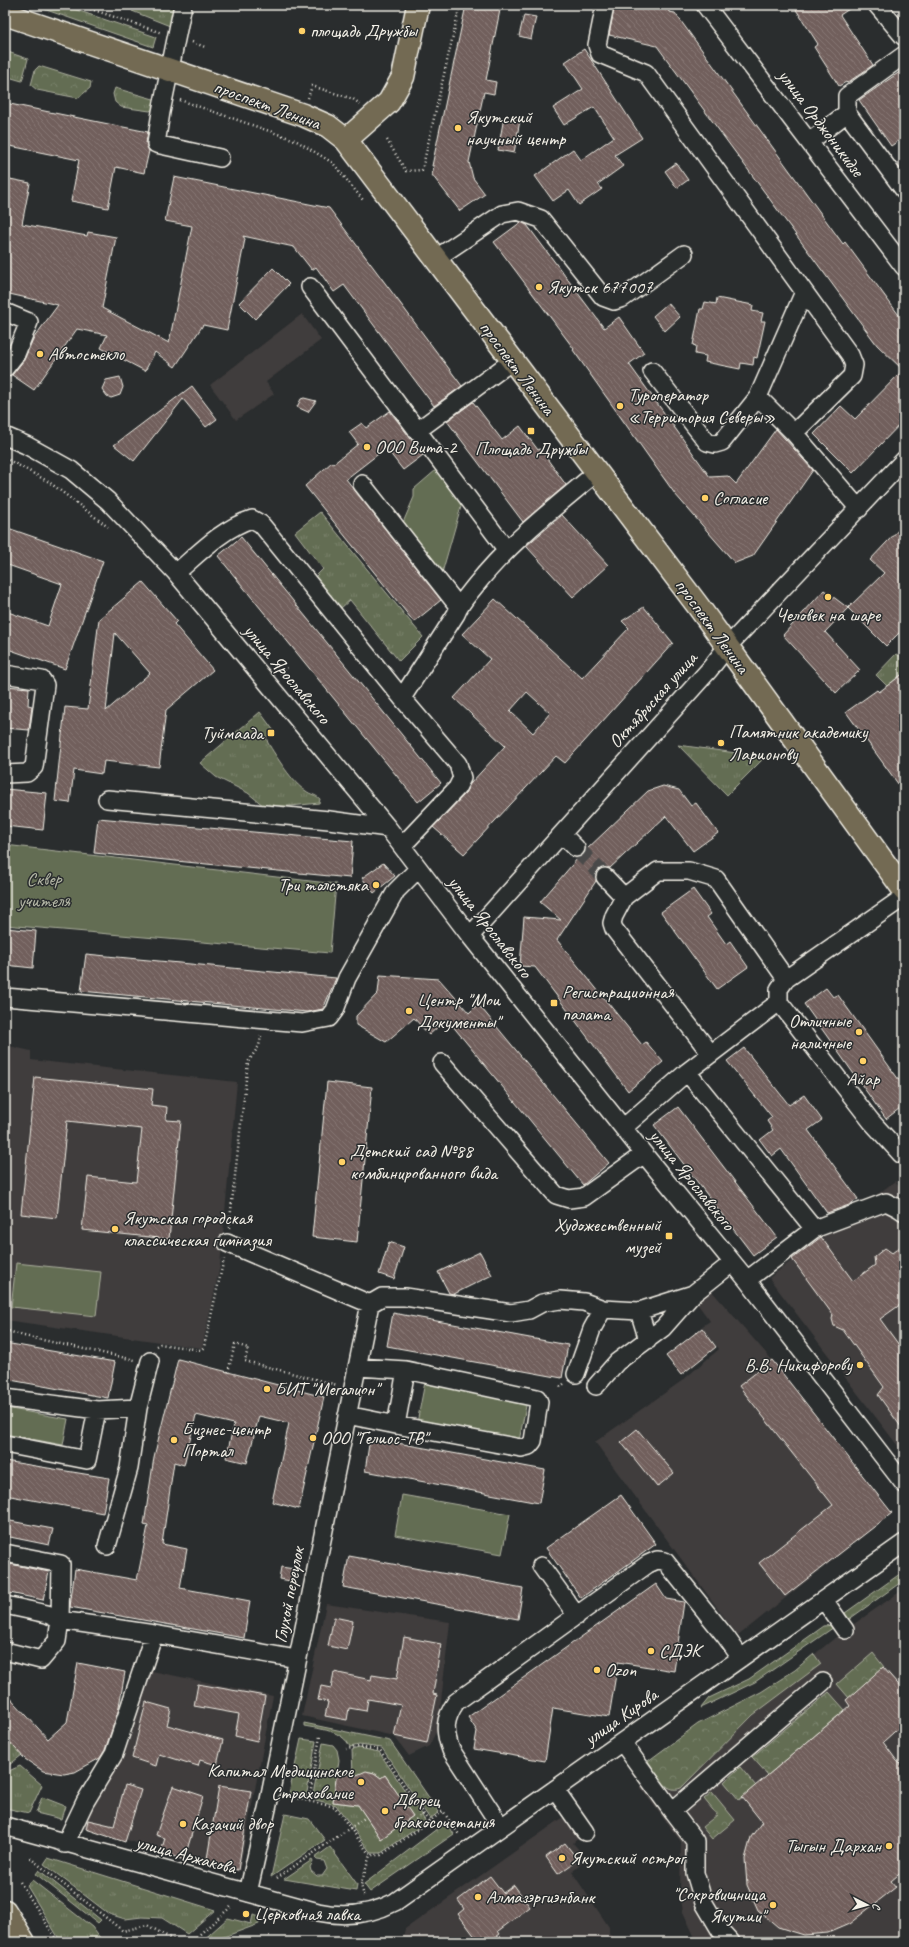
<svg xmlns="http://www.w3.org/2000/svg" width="909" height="1947" font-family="Caveat,sans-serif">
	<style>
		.built { fill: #3f3c3c }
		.grass { fill: url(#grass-tufts); stroke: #acaf9e }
		.forest { fill: url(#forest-crowns); stroke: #acaf9e }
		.park { fill: #636d53; stroke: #acaf9e }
		.building { fill: url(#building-back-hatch); stroke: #f4f1e8; fill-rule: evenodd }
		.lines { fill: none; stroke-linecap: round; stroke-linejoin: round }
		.minor-tunnel { stroke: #484a4a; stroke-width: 17; stroke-dasharray: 17 8; stroke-linecap: butt }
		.minor-casing { stroke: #f4f1e8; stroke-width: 20 }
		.major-casing { stroke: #f4f1e8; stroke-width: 25 }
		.path { stroke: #f4f1e8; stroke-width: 2.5; stroke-dasharray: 1 3; stroke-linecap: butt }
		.minor { stroke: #2a2d2e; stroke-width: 17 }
		.major { stroke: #736b52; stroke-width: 22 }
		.poi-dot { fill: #ffd166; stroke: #2a2d2e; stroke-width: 1.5 }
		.labels { text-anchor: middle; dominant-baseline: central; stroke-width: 3; stroke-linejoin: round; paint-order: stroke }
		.poi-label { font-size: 19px; fill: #f4f1e8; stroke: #2a2d2e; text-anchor: start }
		.street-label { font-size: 19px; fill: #f4f1e8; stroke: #2a2d2e }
		.park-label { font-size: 19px; fill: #b3b6a5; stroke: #2a2d2e }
	</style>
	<defs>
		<pattern id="grass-tufts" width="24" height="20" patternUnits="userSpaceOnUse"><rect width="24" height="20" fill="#636d53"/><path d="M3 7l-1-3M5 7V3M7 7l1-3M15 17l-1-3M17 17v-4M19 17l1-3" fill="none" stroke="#7a826c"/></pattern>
		<pattern id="forest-crowns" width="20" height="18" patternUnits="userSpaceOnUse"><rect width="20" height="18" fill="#636d53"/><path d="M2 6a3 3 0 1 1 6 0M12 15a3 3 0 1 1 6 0" fill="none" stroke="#7a826c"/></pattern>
		<pattern id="building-back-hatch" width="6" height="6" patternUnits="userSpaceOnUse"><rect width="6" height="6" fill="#715e5b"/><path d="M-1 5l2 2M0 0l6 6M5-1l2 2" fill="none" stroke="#867673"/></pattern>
	</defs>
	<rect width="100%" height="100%" fill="#2a2d2e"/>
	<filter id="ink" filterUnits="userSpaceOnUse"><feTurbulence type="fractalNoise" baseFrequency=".025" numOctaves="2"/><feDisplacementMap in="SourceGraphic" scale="8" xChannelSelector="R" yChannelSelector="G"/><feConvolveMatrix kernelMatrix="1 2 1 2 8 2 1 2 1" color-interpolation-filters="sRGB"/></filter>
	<g filter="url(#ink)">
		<!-- built -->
		<path class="built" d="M302,314L321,340L266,382L274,394L236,420L210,385Z
			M5,1045L31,1051V1060L237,1082L220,1266L202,1348L5,1320Z
			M895,1181L904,1191V1454L769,1278Z
			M710,1289L772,1360L892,1513L738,1636L595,1442L683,1380L719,1349L701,1327L710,1321L696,1302Z
			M904,1589V1942H697L683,1912L680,1893L681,1842L640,1787L685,1750L689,1755L841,1633Z
			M326,1604L450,1622L438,1728L429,1746L409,1756L394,1736L302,1716Z
			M152,1671L273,1696L239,1872L80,1827Z
			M565,1816L580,1837L573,1843L587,1859L572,1872L609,1927V1934L619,1942H402L405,1929Z"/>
		<!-- grass -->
		<path class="grass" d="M62,5L156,37L153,47L35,6Z
			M133,5H174L170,26L132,11Z
			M5,51L28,59L22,81L5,76Z
			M115,88L157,100L155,108L150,111L121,107L115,102L113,94Z
			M320,512L423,637L399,661L350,600L341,608L315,577L323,569L295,532Z
			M896,654L904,658V676L902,674L887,686L876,675Z
			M260,712L274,731L266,737L268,743C276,756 293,784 306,791C311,795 315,794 320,799L319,803L291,806H264L248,793L216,777L200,763Z
			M678,745L765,757L727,795Z
			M304,1723L390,1741L439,1812L430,1819L382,1748L359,1745L350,1747C343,1730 319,1729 304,1726Z
			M5,1737L22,1755L5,1768Z
			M323,1743L333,1745L337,1750L339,1760L333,1802L358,1805L381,1839L413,1816L385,1775L380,1779C373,1769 367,1771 358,1777L353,1775L352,1750L359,1748L379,1752L426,1822L381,1853H371L336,1805L312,1799Z
			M20,1766L42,1785L29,1813L5,1808V1777L11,1770Z
			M42,1797L65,1806L61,1819L36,1813Z
			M48,1858L215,1910L187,1934L162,1918L142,1917L125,1919L109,1914L44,1864Z
			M39,1870L101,1920L98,1923L36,1874Z
			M32,1880L92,1927L103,1942H61L27,1886Z
			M253,1915L260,1917L259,1924L210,1942H201L228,1918L251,1924Z"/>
		<!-- forest -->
		<path class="forest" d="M39,66L91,82L90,88L78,98L37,90L31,85L35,70Z
			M904,1571V1580L848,1620L844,1615L845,1613Z
			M833,1625H837L755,1682L701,1708L709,1698L749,1679L824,1626Z
			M873,1653L884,1667L849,1698L837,1684Z
			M814,1654L821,1664L753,1715L681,1788C665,1795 656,1772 648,1761L698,1724L761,1692L795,1670Z
			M829,1692L845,1710L768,1775L752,1757Z
			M301,1739L316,1741L306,1798L289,1794Z
			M740,1767L756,1786L739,1800L724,1782Z
			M712,1792L735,1820L712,1839L702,1827L717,1815L704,1799Z
			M285,1814L309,1819L325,1840L271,1877Z
			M446,1822L454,1834L370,1892L364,1884Z
			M330,1847L357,1884L356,1891L284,1879L312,1860L313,1862L310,1867L311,1871L317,1876H322L327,1869L324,1861L317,1860L315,1858Z"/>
		<!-- park -->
		<path class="park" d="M436,470L462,503L442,573L402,525L414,497V489Z
			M5,845L336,884L330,953L5,925Z
			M16,1263L101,1272L96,1316L11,1307Z
			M425,1382L527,1401L519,1441L417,1423Z
			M5,1408L68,1419L63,1445L5,1434Z
			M402,1495L510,1514L502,1554L395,1535Z"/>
		<!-- building -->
		<path class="building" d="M466,5H501L486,80L496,82L494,94L484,92L469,162L473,178L485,194L460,211L432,175L434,166H432Z
			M615,5H667L669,12L675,13L843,244L845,242L904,322V420L853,473L814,434L841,406L855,419L903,370L877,345L657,46L609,35Z
			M793,5H855L840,15L873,65L847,83L846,82L839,86L814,47L818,44Z
			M524,15L536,17L531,39L519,36Z
			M584,49L642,138L615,155L623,166L598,184L602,189L579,205L569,190L553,201L535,176L573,149L581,160L614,137L594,107L564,125L553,108L583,89L565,62Z
			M904,69V137L891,146L859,100Z
			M5,103L148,132L146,143L149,151L144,173L116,167L108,208L71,201L79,160L5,145Z
			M504,117L520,120L514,153L498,150Z
			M676,163L688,180L677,188L665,171Z
			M174,177L329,208L462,386L434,406L344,285L334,292L316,267L312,270L294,247L243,236L245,239L227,330L203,325L175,367L155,352L145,371L101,348L107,335L77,329L34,390L12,375L24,360L33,339L58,305L5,293V178L30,183L22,224L87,236L88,232L116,237L102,308L169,343L192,226L165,221Z
			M521,222L527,225L604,328L619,317L644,353L629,364L710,477L728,476L736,484L776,429L813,470L753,556L735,563L675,494L573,350L574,349L494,242Z
			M273,268L289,284L255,319L239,303Z
			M717,298L753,305L752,311L763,313L761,321H765L757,358L754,357L753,365L741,363L740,369L705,362L706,356L695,354L696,346L693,345L700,309H703L705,302L716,304Z
			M668,303L680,317L665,331L653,316Z
			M120,377L123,387L120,395L111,398L107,396L102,389L106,380Z
			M192,386L217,419L206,427L183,399L134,461L114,445Z
			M304,398L316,401L308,412L297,407L301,399Z
			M473,402L502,440L520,426L538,450L540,449L566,485L523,522L447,421Z
			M390,411L423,455L403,470L386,448L346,479L441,600L414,622L305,486L332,462L333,464L358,444L349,432L362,423L366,428Z
			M562,515L608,565L573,597L526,546Z
			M904,524V628L886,646L848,608L884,573L870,560Z
			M5,527L103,561L65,669L5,648V611L48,626L62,584L5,564Z
			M241,537L441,783L418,802L218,556Z
			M143,582L177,621L174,624L213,670L166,710L159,767L104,761L102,774L74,770L70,803L55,801L65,707L88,709L99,619ZM115,633L150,673L106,711Z
			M824,590L848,608L825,632L860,670L836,693L783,635Z
			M495,599L582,678L629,628L622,621L644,607L673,643L565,763L556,756L464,854L433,827L464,795L470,784L505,746L454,698L490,659L462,634ZM527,692L550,713L533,733L510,711Z
			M904,673V792L846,712L877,690L879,692Z
			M5,686L29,688L28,705L32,706L29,730L5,728Z
			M663,786L679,790L691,806L696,803L718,833L693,851L666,816L610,868L603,867L598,870L595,875L596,881L557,940L642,1045L646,1042L663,1062L628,1091L535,967L520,966L524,917L561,920L540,902L578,858L583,855L586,850L648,791Z
			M5,789L47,793L43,830L5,826Z
			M98,818L353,841L350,878L94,853Z
			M383,863L395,876L374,893L362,878Z
			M693,889L711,914L707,917L726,944L730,941L748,967L717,989L661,912Z
			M5,928L36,931L33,968L5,965Z
			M86,954L336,978L323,1009L307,1012L81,991Z
			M380,975L439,979L469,1013L478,1004L609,1163L583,1185L447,1019L429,1035L414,1018L386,1042L356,1025V1016L378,993Z
			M826,988L833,997L838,995L904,1087V1105L886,1119L804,1004Z
			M744,1048L789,1105L804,1095L822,1120L808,1130L858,1199L849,1205L827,1213L781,1149L772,1156L760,1140L773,1130L767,1121L772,1117L727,1061Z
			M35,1077L153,1089L151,1105L167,1107L166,1120L181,1121L169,1239L82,1230L88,1177L136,1182L142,1129L67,1121L57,1218L21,1214Z
			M327,1082L372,1087L357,1242L312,1237Z
			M678,1107L777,1237L753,1255L654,1125Z
			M821,1237L853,1281L875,1265L874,1257L885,1248L892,1253L904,1244V1302L880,1319L904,1352V1431L878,1395L884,1387L843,1330L834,1326L832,1319L833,1315L792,1259Z
			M389,1242L404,1247L394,1279L379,1274Z
			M480,1252L492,1275L454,1294L449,1293L438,1272Z
			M393,1313L568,1345L562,1378L387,1346Z
			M702,1328L716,1347L681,1375L666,1356Z
			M5,1343L115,1362L108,1398L5,1379Z
			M178,1359L324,1397L299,1509L272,1502L289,1423L259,1416L247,1463L226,1458L234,1424L196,1415L184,1465L174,1462L162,1544L187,1549L180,1588L250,1601L244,1638L70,1607L75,1569L137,1580L148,1526L144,1525L154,1457Z
			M772,1360L892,1513L785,1596L759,1563L833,1505L739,1386Z
			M637,1429L674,1473L657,1487L621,1442Z
			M370,1438L545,1470L539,1503L365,1471Z
			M5,1461L109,1478L103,1513L5,1495Z
			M621,1495L656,1544L581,1598L546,1548Z
			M5,1520L53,1529L49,1545L5,1536Z
			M349,1556L523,1588L518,1619L343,1587Z
			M5,1563L49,1572L43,1600L5,1592Z
			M281,1567L294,1569L291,1581L279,1579Z
			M656,1584L666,1599L684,1602L674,1671L618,1662L609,1717L553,1708L545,1761L474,1749L477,1731L468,1717Z
			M334,1617L353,1621L347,1650L328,1646Z
			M404,1637L441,1644L433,1694L437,1695L427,1743L394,1736L401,1705L368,1699L366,1711L349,1708L347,1720L325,1716L328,1702L318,1700L321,1686L331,1688L334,1672L371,1680L372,1675L397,1679Z
			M78,1663L125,1672L118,1712L105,1750L100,1758L75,1772L64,1774L43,1771L25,1759L5,1737V1692L48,1739L67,1722Z
			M883,1667L904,1691V1723L883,1742L897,1761L904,1767V1870L891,1881L896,1887L849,1924L828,1933L804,1935L778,1927L758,1910L747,1885L745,1859L751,1837L762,1822L742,1797L850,1706L846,1700Z
			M198,1684L265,1696L257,1741L235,1736L239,1714L194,1706Z
			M146,1702L171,1709L167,1725L223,1740L217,1765L200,1760L198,1766L159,1754L156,1766L132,1758Z
			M366,1771L374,1773L381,1778L385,1775L413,1816L381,1839L358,1805L333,1802L337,1772L357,1775Z
			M125,1785L141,1790L125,1842L86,1829L88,1820L114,1826Z
			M173,1786L203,1796L184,1860L161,1852L165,1838L156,1835Z
			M219,1786L251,1791L238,1870L206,1865Z
			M565,1843L578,1860L558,1874L546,1857Z
			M490,1876L503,1893L514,1885L530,1907L498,1931L500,1934L489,1942H479L458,1914L464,1909L458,1900Z"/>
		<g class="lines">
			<!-- minor-tunnel -->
			<path class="minor-tunnel" d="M576,848L605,877"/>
			<defs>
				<path id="minor" d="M183,5L161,112L156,144L220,158
					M605,5L597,45L600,54L646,73L850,355L854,365L852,376L794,433L859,509
					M705,5L904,267
					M877,5L904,37
					M847,113L904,190
					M809,142L847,113V96L904,55
					M435,259L502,214L518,211L541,219L603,297L614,301L623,298L684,254
					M310,287L506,549
					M5,312L29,322L16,354L5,368
					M652,371L707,442L715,444L722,442L758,397L794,433
					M758,397L804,292
					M417,431L512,361
					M5,436L26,445L71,470L108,501L176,573L388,828L470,936L644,1154L747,1280L904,1484
					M362,484L458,606
					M176,573C198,554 223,528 252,519L261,524L402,698
					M5,674L42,680L45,685L34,767L27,773L5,774
					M107,799L329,820L388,828
					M562,834L576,848
					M402,846L457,788L462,778L458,764L402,698L456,614C460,603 468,595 475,586C510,542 554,508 597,472
					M605,877L624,897
					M470,936L709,670L727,647L904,460
					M5,997L302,1023L329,1018L335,1010L347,978L396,891L418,869
					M779,1002L871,1121L901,1154L904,1155
					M711,1054L614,929L612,923L614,916L624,897L658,871H689L716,879L786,979
					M442,1063L556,1195L569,1199L584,1197L644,1154
					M687,1072L814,1229L747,1280
					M623,1128L687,1072L779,1002V989L786,979L904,897
					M814,1229L886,1202L898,1208L904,1212
					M227,1243L370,1304
					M370,1304L382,1297H405L511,1313L529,1310L542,1303L560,1300L584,1302L603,1309L639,1311L693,1294
					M639,1311L648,1340
					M357,1367L406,1370
					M406,1370L537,1398L539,1402L533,1441L529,1446L521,1448L396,1425Z
					M576,1374L592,1329L603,1309
					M596,1386L617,1362L663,1328L693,1294L732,1263
					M5,1398L97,1410L138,1408L150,1361
					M347,1415L396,1425
					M5,1444L87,1460L97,1410
					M107,1546L129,1468L138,1408
					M5,1553L61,1564L60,1620L57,1641L41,1660L5,1651
					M541,1566L577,1616
					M824,1600L845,1630
					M5,1605L47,1614L60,1620L154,1634L297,1659
					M622,1742L672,1811L823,1682
					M555,1789L585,1832
					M672,1811L695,1841V1873L704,1903L720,1930L731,1942
					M5,1826L318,1912C346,1918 370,1915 395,1902L904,1543
					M501,1827L451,1750C444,1731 444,1719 456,1702L648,1564L657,1560L665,1561L726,1637L741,1658
					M65,1844L85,1802L114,1754L154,1634
					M248,1893L269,1800L370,1304"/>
				<path id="major" d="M5,14L303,115L328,126L346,140L698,606L904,890
					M346,140L389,102L403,77L418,5
					M5,1911L24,1942"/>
			</defs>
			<!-- minor casing -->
			<use href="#minor" class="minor-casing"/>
			<!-- major casing -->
			<use href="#major" class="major-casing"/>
			<!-- path -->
			<path class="path" d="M79,5L162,33
				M192,42L205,47
				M308,98L312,86L353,99L360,104
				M180,100L295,140L333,163L363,200
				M387,140L406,171L422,170L460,5
				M5,458L49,482L108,527
				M280,673L287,668
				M229,1228L248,1062L259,1046L261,1036
				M5,1330L24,1336L135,1360
				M156,1346L160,1344L201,1350L204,1347L224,1259
				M228,1372L235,1344L248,1348L245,1361L337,1385
				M560,1387L565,1383
				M286,1796L335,1807L367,1851L370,1855H381L429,1822L380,1750L359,1747L346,1749
				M309,1801L320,1736
				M407,1820L410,1824L424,1814
				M429,1822L443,1811L460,1836
				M30,1858L123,1931L147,1925L177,1942
				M277,1878L366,1817
				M20,1882L58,1942
				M364,1896L361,1885L370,1855
				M191,1942L233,1905"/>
			<!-- minor -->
			<use href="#minor" class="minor"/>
			<!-- major -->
			<use href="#major" class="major"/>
		</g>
	</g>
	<!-- markers -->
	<g class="poi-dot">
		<circle cx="302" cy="31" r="4"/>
		<circle cx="458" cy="128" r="4"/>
		<circle cx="539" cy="287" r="4"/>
		<circle cx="40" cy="354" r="4"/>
		<circle cx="620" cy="406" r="4"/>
		<rect x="527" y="427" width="8" height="8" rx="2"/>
		<circle cx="367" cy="447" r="4"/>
		<circle cx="705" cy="498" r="4"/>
		<circle cx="828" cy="597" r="4"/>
		<rect x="267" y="729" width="8" height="8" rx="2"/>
		<circle cx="721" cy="743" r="4"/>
		<circle cx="376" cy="885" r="4"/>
		<rect x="550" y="999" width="8" height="8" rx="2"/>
		<circle cx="409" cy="1011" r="4"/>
		<circle cx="859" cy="1032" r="4"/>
		<circle cx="863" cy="1061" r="4"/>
		<circle cx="342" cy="1162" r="4"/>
		<circle cx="115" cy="1229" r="4"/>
		<rect x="665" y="1232" width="8" height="8" rx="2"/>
		<circle cx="860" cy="1365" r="4"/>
		<circle cx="267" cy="1389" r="4"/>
		<circle cx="313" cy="1438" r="4"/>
		<circle cx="174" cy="1440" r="4"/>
		<circle cx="651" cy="1651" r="4"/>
		<circle cx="597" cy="1670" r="4"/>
		<circle cx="361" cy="1782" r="4"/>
		<circle cx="385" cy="1811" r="4"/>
		<circle cx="183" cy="1824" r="4"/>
		<circle cx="889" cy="1846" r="4"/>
		<circle cx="562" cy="1858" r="4"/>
		<circle cx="478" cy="1897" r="4"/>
		<circle cx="773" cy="1905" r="4"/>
		<circle cx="246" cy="1914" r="4"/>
	</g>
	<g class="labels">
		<!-- poi labels -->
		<g class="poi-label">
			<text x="310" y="31">площадь Дружбы</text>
			<text x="466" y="117">Якутский<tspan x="466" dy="22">научный центр</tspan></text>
			<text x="547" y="287">Якутск 677007</text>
			<text x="48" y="354">Автостекло</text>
			<text x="628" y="395">Туроператор<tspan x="628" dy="22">«Территория Северы»</tspan></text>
			<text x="375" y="447">ООО Вита-2</text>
			<text x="531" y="449" text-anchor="middle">Площадь Дружбы</text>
			<text x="713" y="498">Согласие</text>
			<text x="828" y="615" text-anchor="middle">Человек на шаре</text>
			<text x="729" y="732">Памятник академику<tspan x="729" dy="22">Ларионову</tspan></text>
			<text x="263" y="733" text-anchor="end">Туймаада</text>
			<text x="368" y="885" text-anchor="end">Три толстяка</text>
			<text x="562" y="992">Регистрационная<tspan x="562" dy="22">палата</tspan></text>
			<text x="417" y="1000">Центр "Мои<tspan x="417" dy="22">Документы"</tspan></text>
			<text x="851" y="1021" text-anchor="end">Отличные<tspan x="851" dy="22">наличные</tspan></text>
			<text x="863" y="1079" text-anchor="middle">Айар</text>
			<text x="350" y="1151">Детский сад №88<tspan x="350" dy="22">комбинированного вида</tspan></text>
			<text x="123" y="1218">Якутская городская<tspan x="123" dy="22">классическая гимназия</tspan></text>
			<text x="661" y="1225" text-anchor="end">Художественный<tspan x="661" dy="22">музей</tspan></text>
			<text x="852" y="1365" text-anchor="end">В.В. Никифорову</text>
			<text x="275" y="1389">БИТ "Мегалион"</text>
			<text x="182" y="1429">Бизнес-центр<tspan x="182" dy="22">Портал</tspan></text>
			<text x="321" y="1438">ООО "Гелиос-ТВ"</text>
			<text x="659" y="1651">СДЭК</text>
			<text x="605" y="1670">Ozon</text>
			<text x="353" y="1771" text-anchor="end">Капитал Медицинское<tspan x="353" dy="22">Страхование</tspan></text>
			<text x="393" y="1800">Дворец<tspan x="393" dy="22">бракосочетания</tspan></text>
			<text x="191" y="1824">Казачий двор</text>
			<text x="881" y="1846" text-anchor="end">Тыгын Дархан</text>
			<text x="570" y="1858">Якутский острог</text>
			<text x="765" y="1894" text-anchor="end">"Сокровищница<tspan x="765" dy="22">Якутии"</tspan></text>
			<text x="486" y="1897">Алмазэргиэнбанк</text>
			<text x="254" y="1914">Церковная лавка</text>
		</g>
		<!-- street labels -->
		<g class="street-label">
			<text transform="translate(267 105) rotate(20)">проспект Ленина</text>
			<text transform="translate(821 123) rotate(53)">улица Орджоникидзе</text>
			<text transform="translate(517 368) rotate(53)">проспект Ленина</text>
			<text transform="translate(712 626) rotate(54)">проспект Ленина</text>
			<text transform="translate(287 674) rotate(50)">улица Ярославского</text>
			<text transform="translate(653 700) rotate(-48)">Октябрьская улица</text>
			<text transform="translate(490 927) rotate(52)">улица Ярославского</text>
			<text transform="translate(692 1180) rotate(51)">улица Ярославского</text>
			<text transform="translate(289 1595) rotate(-79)">Глухой переулок</text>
			<text transform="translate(621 1717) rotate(-35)">улица Кирова</text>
			<text transform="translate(186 1855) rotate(15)">улица Аржакова</text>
		</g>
		<!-- park labels -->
		<g class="park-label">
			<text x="44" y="879">Сквер<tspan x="44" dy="22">учителя</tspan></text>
		</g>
	</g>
	<!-- margin -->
	<rect width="909" height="1947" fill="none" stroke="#2a2d2e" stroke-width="20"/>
	<rect x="10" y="10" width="889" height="1927" fill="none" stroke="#f4f1e8" stroke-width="1.5" filter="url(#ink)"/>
	<!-- north arrow -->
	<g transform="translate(867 1905) rotate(96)" stroke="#2a2d2e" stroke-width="3" paint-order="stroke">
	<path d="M0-3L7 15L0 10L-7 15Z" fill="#f4f1e8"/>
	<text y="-6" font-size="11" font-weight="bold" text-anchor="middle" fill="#f4f1e8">С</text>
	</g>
</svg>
